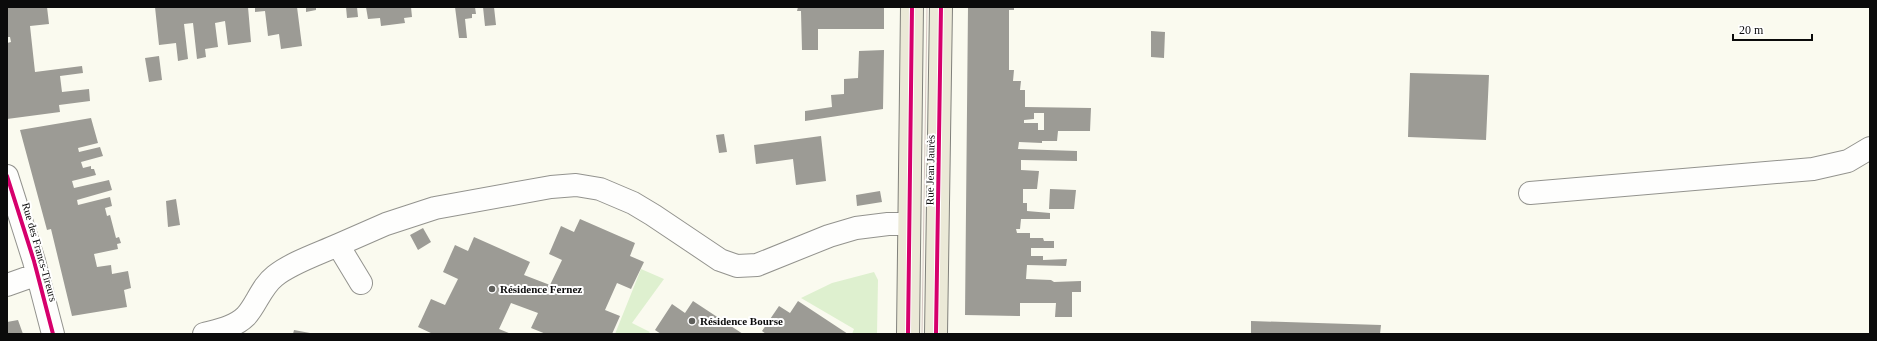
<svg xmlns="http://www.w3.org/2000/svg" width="1877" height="341" font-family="'Times New Roman',serif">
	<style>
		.green { fill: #def0cf }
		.building { fill: #9c9b95; fill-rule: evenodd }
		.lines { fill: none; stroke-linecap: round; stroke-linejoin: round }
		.minor-casing { stroke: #93938e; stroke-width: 24 }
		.major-casing { stroke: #80807b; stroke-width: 24 }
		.minor { stroke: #fefefd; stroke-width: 22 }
		.major { stroke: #ebe9d7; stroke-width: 22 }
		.tram { stroke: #d6c7c4; stroke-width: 1 }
		.cycleway-casing { stroke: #fff; stroke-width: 6 }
		.cycleway { stroke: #d6006c; stroke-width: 4 }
		.poi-dot { fill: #5f5f5b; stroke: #fff; stroke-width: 1.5 }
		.labels { text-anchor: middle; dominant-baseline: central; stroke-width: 4; stroke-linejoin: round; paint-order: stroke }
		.street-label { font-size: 11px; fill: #0b0b0b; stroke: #fff }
		.poi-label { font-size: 11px; font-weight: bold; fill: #0b0b0b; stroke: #fff; text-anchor: start }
	</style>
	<rect width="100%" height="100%" fill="#fafaef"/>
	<!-- green -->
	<path class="green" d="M641,269L664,279L632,323L650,332L648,334H615Z
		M874,272L878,280L877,334H852L854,329L801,298L832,283Z"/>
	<!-- building -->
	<path class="building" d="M7,7H47L49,24L30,26L35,72L82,66L83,73L60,76L62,92L89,89L90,101L59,105L60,112L7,119V43L11,42L10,37H7Z
		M155,7H248L251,42L228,45L225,21L215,23L218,47L205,49L206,57L197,59L193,23L184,24L188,59L178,61L176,43L159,45Z
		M255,7H297L302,46L281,49L279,34L268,36L265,11L255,12Z
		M306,7H316V10L306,12Z
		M346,7H357L358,17L347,18Z
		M366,7H411L412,17L404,18L405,23L381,26L380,18L368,19Z
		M455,7H475L476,14H472V18L465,19L467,38H459Z
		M483,7H494L496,25L485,26Z
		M798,7H884V29H818V50H802L801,11H797Z
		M968,7H1014V10H1009V70H1014L1013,81H1021L1020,90H1025V107L1091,108L1090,131H1058L1057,141H1042V143L1019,142L1018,149L1077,151V161L1021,160V170L1039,171L1037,189H1023V203H1027V211L1050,213V219H1021L1020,229H1016L1017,233H1030V238H1043L1044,241H1054V248H1031V256H1043V260L1067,259L1066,266L1027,265L1026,279L1051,280L1054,282L1081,281V292H1072V317H1055L1056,303H1020V316L965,315ZM1034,113H1044V130H1038V123H1024V120L1034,119Z
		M1151,31L1165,32L1164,58L1151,57Z
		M884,50L883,109L805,121V111L832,107L831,95L844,94V79L858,78L859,51Z
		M159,56L162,80L149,82L145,58Z
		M1410,73L1489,75L1486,140L1408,137Z
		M91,118L98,143L78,148L79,152L100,147L103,156L81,162L83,168L91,166V169H94L96,175L72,181L74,188L109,180L112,190L77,200L78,205L110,197L112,206L105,208L107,216L110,215L116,238L119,237L121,243L117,244L118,249L94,254L97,267L111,265L112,274L128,271L131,288L124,290L127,307L72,316L51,229L47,230L20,130Z
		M724,134L727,152L719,153L716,135Z
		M821,136L826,181L796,185L793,159L756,164L754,145Z
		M1050,189L1076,190L1074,209H1049Z
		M880,191L882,202L857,206L856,195Z
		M176,199L180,225L168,227L166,201Z
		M580,219L635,243L630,256L644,262L631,289L617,283L605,310L620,316L612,334H546L531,328L538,313L511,303L499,329L511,334H433L418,327L431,299L445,305L458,279L443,272L455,245L468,251L474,237L530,262L524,275L550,285L562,260L549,254L561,226L574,232Z
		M423,228L431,242L418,250L410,235Z
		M693,301L743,334H661L655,330L672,304L685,313Z
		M798,301L848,334H766L762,331L779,306L790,313Z
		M18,320L23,334H7V322Z
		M1251,321L1381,325L1380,334H1251Z
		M294,330L310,333V334H293Z"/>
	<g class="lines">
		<defs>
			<path id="minor" d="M7,176L34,261L53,334
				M1530,193L1813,169L1848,161L1870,148
				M338,245L386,224L435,208L551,187L576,185L600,189L633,203L653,215L720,260L737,266L757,265L829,236L856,228L888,224H909
				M7,285L38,274
				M204,334C219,330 235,327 246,316C257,304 261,287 275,276C291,263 318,254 338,245L361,283"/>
			<path id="major" d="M908,334L912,7
				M936,334L941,7"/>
		</defs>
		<!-- minor casing -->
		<use href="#minor" class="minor-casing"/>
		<!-- major casing -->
		<use href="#major" class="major-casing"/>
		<!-- minor -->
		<use href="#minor" class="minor"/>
		<!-- major -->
		<use href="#major" class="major"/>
		<!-- tram -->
		<path class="tram" d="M922,334L927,7"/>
		<defs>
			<path id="cycleway" d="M7,176L34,261L53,334
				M908,334L912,7
				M936,334L941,7"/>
		</defs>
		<!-- cycleway casing -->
		<use href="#cycleway" class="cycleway-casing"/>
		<!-- cycleway -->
		<use href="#cycleway" class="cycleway"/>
	</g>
	<!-- markers -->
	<g class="poi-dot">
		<circle cx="492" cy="289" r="4"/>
		<circle cx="692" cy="321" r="4"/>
	</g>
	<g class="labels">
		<!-- street labels -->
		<g class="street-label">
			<text transform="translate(930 170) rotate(-89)">Rue Jean Jaurès</text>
			<text transform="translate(40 252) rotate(74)">Rue des Francs-Tireurs</text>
		</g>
		<!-- poi labels -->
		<g class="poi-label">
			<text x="500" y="289">Résidence Fernez</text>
			<text x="700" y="321">Résidence Bourse</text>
		</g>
	</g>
	<!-- border -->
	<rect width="1877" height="341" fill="none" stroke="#0b0b0b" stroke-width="16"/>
	<!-- scale -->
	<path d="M1733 34v6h79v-6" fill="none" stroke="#0b0b0b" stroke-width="2"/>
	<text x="1739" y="34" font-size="12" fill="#0b0b0b" stroke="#ffffff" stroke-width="3" paint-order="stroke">20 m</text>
</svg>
